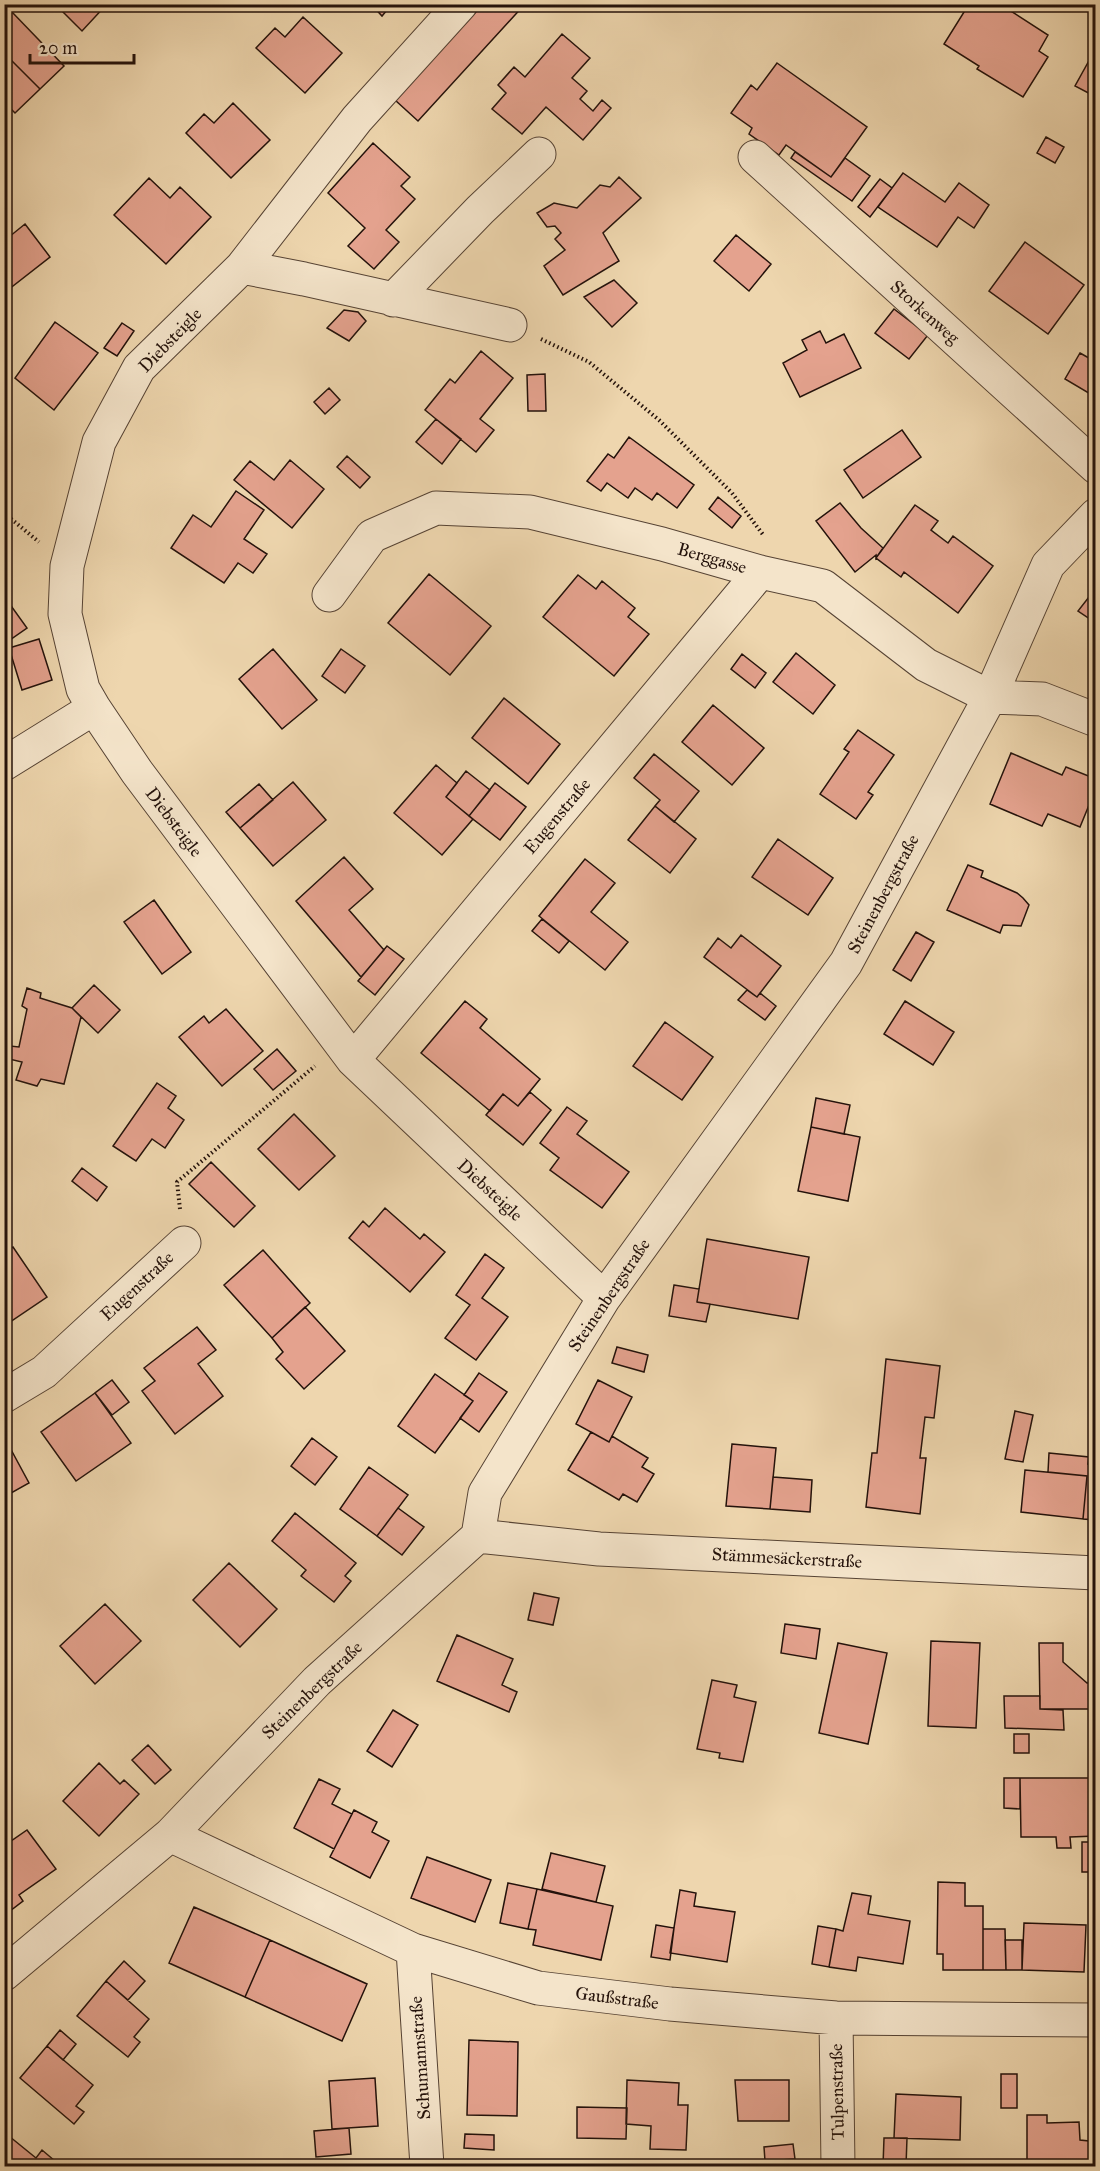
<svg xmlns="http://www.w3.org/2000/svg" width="1100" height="2171" font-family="'IM FELL Great Primer',serif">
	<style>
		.building { fill: #e4a28e; stroke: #24120b; stroke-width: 1.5 }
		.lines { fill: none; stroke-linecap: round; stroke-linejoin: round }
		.minor-casing { stroke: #564334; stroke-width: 35 }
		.path { stroke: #24120b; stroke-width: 4; stroke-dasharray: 1.5 3; stroke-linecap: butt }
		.minor { stroke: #f4e4ca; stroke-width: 33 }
		.labels { text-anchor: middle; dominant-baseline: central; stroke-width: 6; stroke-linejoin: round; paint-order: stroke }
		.street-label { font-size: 18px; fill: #24120b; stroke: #f4e4ca }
	</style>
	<rect width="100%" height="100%" fill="#eed6ae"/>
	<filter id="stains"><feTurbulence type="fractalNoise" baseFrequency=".00333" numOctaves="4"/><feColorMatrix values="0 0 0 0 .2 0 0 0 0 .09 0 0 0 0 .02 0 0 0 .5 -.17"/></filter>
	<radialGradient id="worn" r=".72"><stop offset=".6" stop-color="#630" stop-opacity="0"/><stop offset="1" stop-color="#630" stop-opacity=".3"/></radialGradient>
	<!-- building -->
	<path class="building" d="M55,4H107L82,31Z
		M371,4H392L382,16Z
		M483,4H525L418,121L395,100Z
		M969,4L976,8L978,4H1000L1048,35L1039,51L1048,57L1023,97L977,69L979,66L944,44Z
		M1076,4H1096V7L1092,14Z
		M11,11L64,66L40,89L4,53V18Z
		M303,17L342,53L305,93L256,48L275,28L285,37Z
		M562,34L590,58L572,78L587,91L580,99L593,111L602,100L611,108L583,140L546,107L522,134L492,109L506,93L498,85L514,67L525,77Z
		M1096,48V97L1075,86Z
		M4,53L40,89L15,113L4,102Z
		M777,63L867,127L831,177L786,145L779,155L749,134L752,128L731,113L751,85L757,90Z
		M233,103L270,140L231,178L186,133L204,114L214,123Z
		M1046,137L1064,147L1055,163L1037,153Z
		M373,143L410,177L401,186L415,199L386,230L399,242L374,269L348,246L365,228L328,193Z
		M795,152L831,177L845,158L870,176L852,201L791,158Z
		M903,173L945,202L959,183L989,205L974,228L958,217L937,247L878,207Z
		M619,177L641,198L603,233L619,261L563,295L544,266L565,250L555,239L561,233L555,226L547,227L537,213L554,203L577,208L600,185L610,187Z
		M149,178L170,198L180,187L211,217L166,264L114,215Z
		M880,179L892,188L870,217L858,207Z
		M25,224L50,257L4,293V241Z
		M736,235L771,264L749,291L714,261Z
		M1025,242L1084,285L1048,334L989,291Z
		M614,280L637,303L612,327L584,297Z
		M894,309L928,335L909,359L875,333Z
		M344,310L358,312L366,321L349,341L327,328Z
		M55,322L98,353L54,410L15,378Z
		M122,323L134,331L117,356L104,348Z
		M820,331L826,343L844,334L861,368L800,397L783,363L807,350L802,340Z
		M481,351L513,378L480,419L494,430L476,452L425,410L450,379L455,383Z
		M1080,353L1096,362V389L1092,395L1065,379Z
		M545,374L546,411H528L527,375Z
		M329,388L340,400L325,414L314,402Z
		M436,419L461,439L442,464L416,442Z
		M902,430L921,457L863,498L844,470Z
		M629,437L694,485L677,508L657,493L652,500L635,488L628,498L607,483L601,491L587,481L608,454L614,458Z
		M347,456L370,477L360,488L337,467Z
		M290,460L324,489L292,528L234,480L250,461L274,480Z
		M236,491L264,510L244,539L267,554L253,573L238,563L224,583L171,548L193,515L211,527Z
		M718,497L741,516L732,528L709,509Z
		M840,503L861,528L883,548L876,558V555L855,572L816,521Z
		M915,505L938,521L931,530L948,543L953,536L993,566L958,613L904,572L901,577L876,558Z
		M429,574L491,626L450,675L388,623Z
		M578,575L596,589L602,581L635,608L628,617L649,634L614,676L543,617Z
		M1096,588V623L1078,611Z
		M4,596L27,628L4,644Z
		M39,639L52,680L22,690L9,648Z
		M273,649L317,700L282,729L239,679Z
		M341,649L365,666L345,693L322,676Z
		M796,653L835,685L813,714L773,682Z
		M742,654L766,673L755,688L731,669Z
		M504,698L560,744L528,784L472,738Z
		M713,705L764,748L732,785L682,742Z
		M858,730L894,755L868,792L873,795L856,819L820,794L849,752L844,749Z
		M1011,753L1062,775L1066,767L1096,779V788L1080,827L1048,814L1042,826L990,804Z
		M654,754L699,791L674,822L655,806L660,800L634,778Z
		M436,765L457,783L446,797L473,819L442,855L394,813Z
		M466,771L490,790L469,816L446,797Z
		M293,782L326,820L273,866L240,828Z
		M495,783L526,807L500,840L469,816Z
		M259,784L273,800L240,828L226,812Z
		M655,806L696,839L670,873L628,840Z
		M778,839L833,878L808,915L752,877Z
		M344,857L373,889L349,910L384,950L361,977L296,901Z
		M585,859L615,883L591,912L628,942L605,970L539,916Z
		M968,865L983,871L981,877L1017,893L1023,898L1029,905L1021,926L1003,925L1000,933L947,910Z
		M154,900L191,952L162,974L124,922Z
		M542,919L569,941L559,953L532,931Z
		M916,932L934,942L911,981L893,970Z
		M741,935L781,966L757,997L704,957L718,938L731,948Z
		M387,946L404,959L375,995L358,981Z
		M94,985L120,1010L98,1033L72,1008Z
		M27,988L41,993L40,998L72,1008L81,1017L64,1084L41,1079L37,1086L16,1080L22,1062L9,1059L10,1046L19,1047L27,1009L22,1006Z
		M747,990L757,997L760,993L776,1006L765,1020L738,1000Z
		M465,1001L487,1019L480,1028L540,1079L518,1106L503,1094L490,1111L421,1053Z
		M905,1001L954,1032L933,1065L884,1034Z
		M226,1009L263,1051L222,1086L179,1037L204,1016L209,1023Z
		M665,1022L713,1057L682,1100L633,1066Z
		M277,1049L296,1071L273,1090L254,1069Z
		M157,1083L176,1096L168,1108L184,1120L165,1148L152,1139L136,1161L113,1146Z
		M530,1092L551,1110L523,1145L486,1115L503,1094L518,1106Z
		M816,1098L850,1105L844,1134L811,1127Z
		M567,1107L587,1121L577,1134L629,1172L602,1208L550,1170L559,1158L540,1143Z
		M294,1114L335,1156L299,1190L258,1149Z
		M811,1127L860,1137L848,1201L798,1191Z
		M211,1162L255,1206L234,1227L189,1184Z
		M82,1168L107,1187L97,1201L72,1181Z
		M385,1208L420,1239L424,1234L445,1252L410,1292L349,1238L363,1221L369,1227Z
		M707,1239L809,1257L798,1319L697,1302Z
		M13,1247L47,1297L4,1326V1253Z
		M263,1250L310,1303L272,1338L224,1285Z
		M485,1254L504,1268L482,1298L508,1317L476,1360L445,1338L470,1305L456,1295Z
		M674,1285L699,1289L697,1302L710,1304L706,1322L669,1316Z
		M305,1307L345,1351L304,1389L276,1359L283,1352L272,1338Z
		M197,1327L216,1350L198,1364L223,1396L175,1434L142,1391L155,1381L144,1368Z
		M617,1347L648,1355L644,1372L612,1363Z
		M886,1359L940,1366L934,1418L925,1417L920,1458H926L920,1514L866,1507L872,1453H877Z
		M479,1373L507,1392L479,1432L460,1418L473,1401L464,1395Z
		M435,1374L473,1401L435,1453L398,1426Z
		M112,1380L129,1402L112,1415L95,1393Z
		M598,1380L632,1397L609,1442L576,1424Z
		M95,1393L131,1443L76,1481L41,1432Z
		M1015,1411L1033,1415L1023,1462L1005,1459Z
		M591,1432L609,1442L612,1436L648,1458L642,1467L654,1474L637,1502L623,1494L619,1500L568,1470Z
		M312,1438L337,1457L315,1485L291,1466Z
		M8,1444L29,1483L4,1497V1446Z
		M732,1444L776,1448L770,1509L726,1506Z
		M1049,1453L1089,1457L1088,1464L1096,1465V1520L1083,1519L1087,1476L1048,1472Z
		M369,1467L408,1495L377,1536L340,1509Z
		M1025,1470L1087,1476L1083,1519L1021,1512Z
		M773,1477L812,1480L810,1512L770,1509Z
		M398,1508L424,1527L402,1555L377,1536Z
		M295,1513L356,1563L345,1576L351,1581L334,1602L301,1576L306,1570L272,1541Z
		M229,1563L277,1609L240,1647L193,1600Z
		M534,1593L559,1598L553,1625L528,1620Z
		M105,1604L141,1641L95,1684L60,1646Z
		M785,1624L820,1629L816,1659L781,1653Z
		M457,1635L513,1659L502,1685L517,1692L509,1712L437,1681Z
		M931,1641L980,1643L976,1728L928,1726Z
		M838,1643L887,1653L868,1744L819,1733Z
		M1039,1643H1063V1662L1087,1683H1096V1709H1040Z
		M712,1680L737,1685L734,1697L756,1702L743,1762L719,1758L720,1753L697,1749Z
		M1004,1696H1040V1709L1063,1710L1064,1730L1005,1728Z
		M393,1710L418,1725L392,1767L367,1751Z
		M1014,1734H1029V1753H1014Z
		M148,1745L171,1770L155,1784L132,1760Z
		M99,1763L120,1784L124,1780L139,1794L99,1836L63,1801Z
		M1004,1778H1020V1809L1004,1808Z
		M1020,1778H1096V1836L1070,1837L1071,1848H1057L1056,1837H1021Z
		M319,1779L340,1789L332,1804L352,1814L334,1849L294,1828Z
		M354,1810L377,1822L372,1832L389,1841L370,1878L330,1857Z
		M27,1830L56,1869L19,1895L23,1901L6,1914L4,1846Z
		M1082,1842H1096V1872H1082Z
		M551,1853L605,1866L596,1902L542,1889Z
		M427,1857L491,1880L475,1922L411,1898Z
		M938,1882L965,1883V1906H983V1970H943V1954H937Z
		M508,1883L537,1889L528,1929L500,1923Z
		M537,1889L613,1906L601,1960L533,1945L536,1930L528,1929Z
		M680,1890L696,1893L694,1906L735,1912L727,1962L670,1953Z
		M852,1893L871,1896L868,1914L910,1921L903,1964L858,1957L856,1971L829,1967L836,1929L843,1931Z
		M194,1907L270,1940L245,1997L169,1963Z
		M1024,1923L1086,1925L1084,1972L1022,1970Z
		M656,1925L674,1928L670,1960L651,1957Z
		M818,1926L836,1929L829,1967L812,1964Z
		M983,1929H1005L1006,1970H983Z
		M270,1940L367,1984L342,2041L245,1997Z
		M1005,1940H1022V1970H1006Z
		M124,1961L145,1981L128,2000L106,1981Z
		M106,1981L149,2019L134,2037L140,2042L128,2057L77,2016Z
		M60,2030L76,2044L63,2060L47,2046Z
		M469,2040L518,2042L517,2116L467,2115Z
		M47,2046L93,2085L76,2106L84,2112L74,2124L20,2078Z
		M1001,2074H1017V2108H1001Z
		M375,2078L378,2126L332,2129L329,2081Z
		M627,2080L679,2083L678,2105H688L686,2150L650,2149L651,2126L626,2124Z
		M735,2080H789V2121H738Z
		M896,2094L961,2097L960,2140L894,2138Z
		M577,2107L627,2108L626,2139L577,2138Z
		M1027,2115H1047V2123L1079,2122L1080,2140L1089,2141V2166H1009L1027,2165Z
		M349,2128L351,2154L316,2157L314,2131Z
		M4,2132L36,2158L42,2150L55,2161L50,2166H4Z
		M465,2134L494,2135V2150L464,2148Z
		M884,2138H907L906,2166H928H883Z
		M793,2144L795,2159L765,2161L764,2147Z"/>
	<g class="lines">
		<defs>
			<path id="minor" d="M461,4L357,119L242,267L139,368L99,442L67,566L65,614L83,689L94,708L137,772L353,1060L604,1298
				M755,157L1096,467
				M242,267L304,279L510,325
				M393,300L480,210L539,154
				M329,595L372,536L436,508L530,512L662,544L760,572L823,586L926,665L990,697L1042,699L1096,720
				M4,764L94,708
				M353,1060L760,572
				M4,1396L44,1372L184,1243
				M478,1536L599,1549L1096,1573
				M170,1835L413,1950L538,1988L670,2004L836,2018L1096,2020
				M413,1950L427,2166
				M4,1974L170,1835L317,1681L478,1536L485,1493L604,1298L846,963L990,697L1048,565L1096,515
				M836,2018L838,2166"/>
		</defs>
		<!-- minor casing -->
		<use href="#minor" class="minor-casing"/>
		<!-- path -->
		<path class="path" d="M541,339L589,362L659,420L732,493L764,536
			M4,513L39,542
			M180,1209L177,1182L315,1066"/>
		<!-- minor -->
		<use href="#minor" class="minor"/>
	</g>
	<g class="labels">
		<!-- street labels -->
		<g class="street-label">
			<text transform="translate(925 312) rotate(42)">Storkenweg</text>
			<text transform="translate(170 340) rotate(-46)">Diebsteigle</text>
			<text transform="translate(712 558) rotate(16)">Berggasse</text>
			<text transform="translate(557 816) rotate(-50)">Eugenstraße</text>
			<text transform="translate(174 822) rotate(53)">Diebsteigle</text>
			<text transform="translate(883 894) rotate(-62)">Steinenbergstraße</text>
			<text transform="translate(490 1190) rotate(43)">Diebsteigle</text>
			<text transform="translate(137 1286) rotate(-43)">Eugenstraße</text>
			<text transform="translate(609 1295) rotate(-56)">Steinenbergstraße</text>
			<text transform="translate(787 1558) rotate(3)">Stämmesäckerstraße</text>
			<text transform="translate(312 1690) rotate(-44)">Steinenbergstraße</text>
			<text transform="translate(617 1998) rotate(7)">Gaußstraße</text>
			<text transform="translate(420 2058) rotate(-94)">Schumannstraße</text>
			<text transform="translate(837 2092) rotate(-91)">Tulpenstraße</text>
		</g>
	</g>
	<!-- margin -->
	<rect width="1100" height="2171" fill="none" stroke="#eed6ae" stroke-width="24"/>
	<rect x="6" y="6" width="1088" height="2159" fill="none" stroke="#24120b" stroke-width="3"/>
	<rect x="12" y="12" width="1076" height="2147" fill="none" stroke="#24120b" stroke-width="1.5"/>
	<!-- scale -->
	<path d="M30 54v9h104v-9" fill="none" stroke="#24120b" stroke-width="3"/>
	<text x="39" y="54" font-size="18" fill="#24120b" stroke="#f4e4ca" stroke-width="4.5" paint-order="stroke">20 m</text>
	<rect width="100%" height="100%" filter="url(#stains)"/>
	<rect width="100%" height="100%" fill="url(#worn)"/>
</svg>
